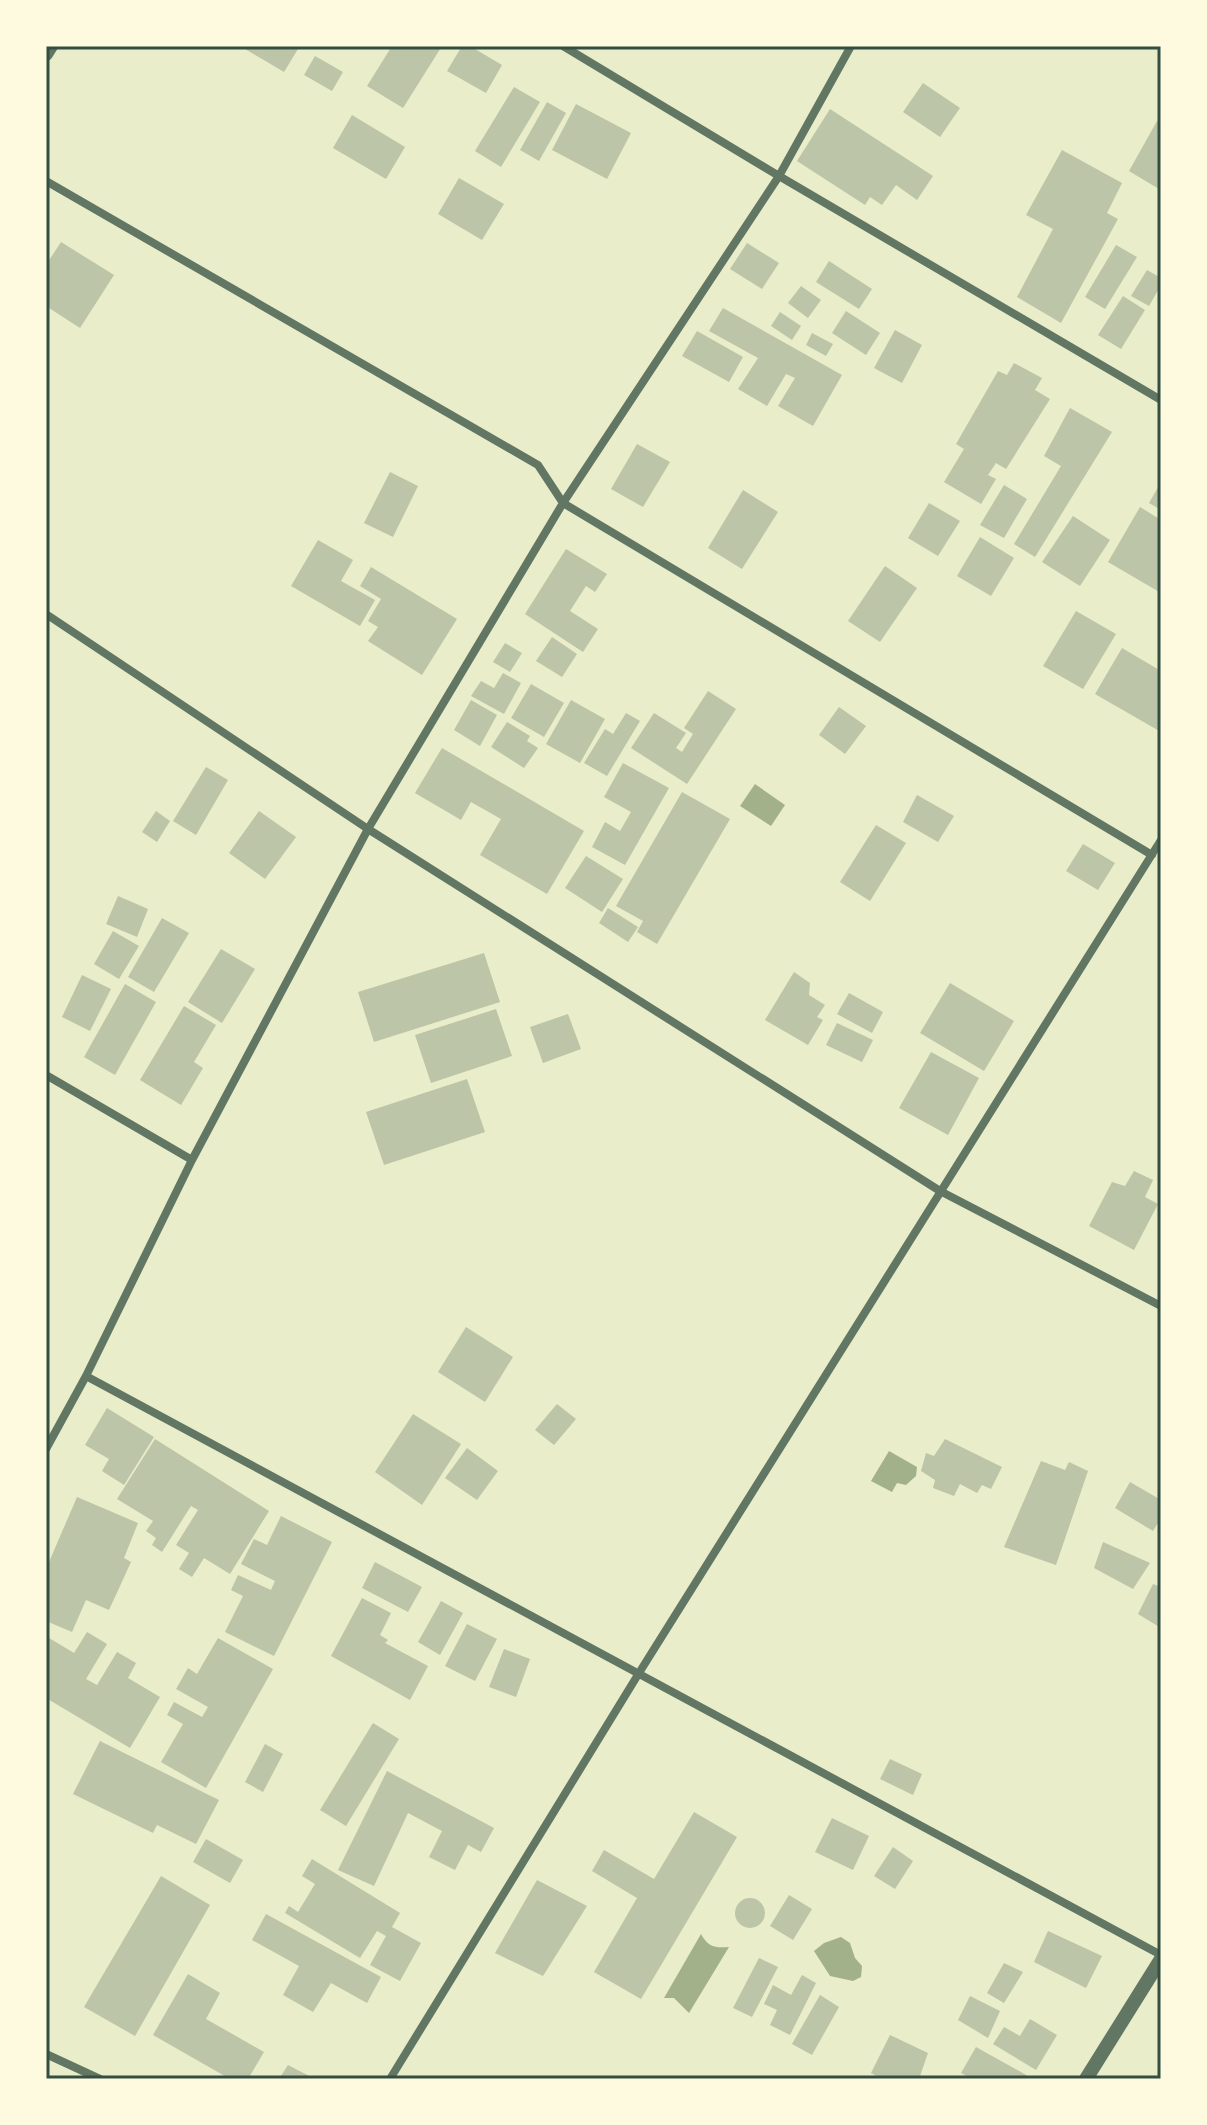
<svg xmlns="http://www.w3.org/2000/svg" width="1207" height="2125" font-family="'PT Sans Narrow',sans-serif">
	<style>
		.water { fill: #a3b18a }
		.building { fill: #bcc5a7 }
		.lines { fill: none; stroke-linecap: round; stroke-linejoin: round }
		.minor { stroke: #617663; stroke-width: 8 }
		.tertiary { stroke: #617663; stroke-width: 14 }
		.neatline { fill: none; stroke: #344e41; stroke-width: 3 }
	</style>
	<rect width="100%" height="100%" fill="#e9edc9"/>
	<!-- water -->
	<path class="water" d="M755,784L785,805L771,826L740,806Z
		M889,1451L917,1467L916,1476L906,1485L897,1483L892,1492L871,1481Z
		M701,1934C708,1947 715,1948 729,1947L689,2013L674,1998H664Z
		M841,1937L850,1943L855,1958L862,1966L861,1977L853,1981L830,1976L814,1951L824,1943Z"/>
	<!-- building -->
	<path class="building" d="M246,46H293L298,49L284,72L245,49Z
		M392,46H442L403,108L367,86Z
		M462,46H470L502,65L486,93L447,71Z
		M315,56L343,72L332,91L304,75Z
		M923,83L960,108L940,137L903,112Z
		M514,87L540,102L501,167L475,151Z
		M547,102L566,113L539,161L520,150Z
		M576,104L631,133L607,179L552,150Z
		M830,109L933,176L917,200L896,185L882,205L870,197L865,205L797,161Z
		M352,115L405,147L386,179L333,148Z
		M1157,121L1161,123L1159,189L1129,171Z
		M1062,150L1122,183L1107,213L1118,219L1061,323L1017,297L1053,229L1026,215Z
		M459,178L504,204L482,240L438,214Z
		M61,242L114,275L80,328L46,306V265Z
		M747,243L779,263L762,289L730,269Z
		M1116,245L1137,257L1105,309L1085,297Z
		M829,261L872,289L859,309L816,282Z
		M1147,270L1161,278V285L1149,306L1131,296Z
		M801,286L821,300L808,318L788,303Z
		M1123,296L1145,310L1121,349L1098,335Z
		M723,308L842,375L813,426L778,406L795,378L786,374L767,406L738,389L758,358L709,331Z
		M846,311L880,333L866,355L832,333Z
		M780,312L801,326L792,340L771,326Z
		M895,330L922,345L902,383L874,368Z
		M697,331L743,357L729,382L682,356Z
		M812,333L833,344L826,356L806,345Z
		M1014,363L1042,378L1035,390L1050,399L1006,469L996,463L988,475L996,479L981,504L944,482L964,449L956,444L998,371L1007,375Z
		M1070,408L1112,432L1035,557L1014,544L1061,466L1044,456Z
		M637,444L670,462L643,507L611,489Z
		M390,472L418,486L393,537L364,523Z
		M1161,482V510L1149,503Z
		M1004,485L1027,499L1004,538L980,525Z
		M743,490L778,512L742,569L708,548Z
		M929,503L960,521L938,556L908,538Z
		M1140,507L1161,520V593L1108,562Z
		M1073,516L1110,540L1080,586L1042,562Z
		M980,537L1014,558L991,596L957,576Z
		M318,540L353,560L341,581L375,600L360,626L291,586Z
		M566,549L607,574L595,592L586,586L570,611L598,629L583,652L525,614Z
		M885,566L917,588L880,642L848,621Z
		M371,567L457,619L422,675L368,641L378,627L368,621L381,599L360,586Z
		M1076,611L1116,634L1083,689L1043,666Z
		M552,637L577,654L562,677L536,661Z
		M505,643L522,653L510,672L493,662Z
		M1122,648L1161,671V732L1095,694Z
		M503,673L521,683L504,714L471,696L481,681L494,688Z
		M531,684L564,703L544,737L511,718Z
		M708,691L736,709L687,784L631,748L654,713L686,733L676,748L682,752L693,734L684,728Z
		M471,700L497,715L480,746L454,730Z
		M571,700L605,719L580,763L546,744Z
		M839,707L866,726L845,754L819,735Z
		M626,713L640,721L607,776L584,763L605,729L613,734Z
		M507,722L530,736L527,741L538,748L524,768L491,747Z
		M442,748L584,831L547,894L480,855L501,819L471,802L461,820L415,793Z
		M623,763L669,788L625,865L592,847L605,822L620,831L631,812L604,797Z
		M206,767L228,780L196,835L173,821Z
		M682,792L730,819L657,944L637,932L643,921L616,906Z
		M917,795L954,816L938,842L903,822Z
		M156,811L170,821L157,842L142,832Z
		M259,811L296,837L265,879L229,853Z
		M876,825L906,843L870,901L840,882Z
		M1083,844L1115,863L1098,890L1066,871Z
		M586,856L623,879L602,912L565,888Z
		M118,896L148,909L137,937L106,924Z
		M608,908L638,927L628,942L599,923Z
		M162,918L189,933L154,992L128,977Z
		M113,931L139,946L119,979L94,964Z
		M221,949L255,969L222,1023L188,1002Z
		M484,953L500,1002L374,1042L358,992Z
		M794,972L810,983L809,995L825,1005L817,1017L823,1020L808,1045L765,1020Z
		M82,975L111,989L90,1031L62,1017Z
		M950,983L1014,1021L984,1071L920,1033Z
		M125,984L156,1002L115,1075L84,1057Z
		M849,993L883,1012L872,1033L837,1014Z
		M184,1006L216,1025L194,1062L203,1068L181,1105L140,1080Z
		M496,1009L512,1056L431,1083L415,1035Z
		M568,1014L581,1049L543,1063L530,1027Z
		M837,1023L873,1040L862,1062L826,1045Z
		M931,1052L979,1078L948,1135L899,1108Z
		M467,1079L485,1132L384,1165L366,1112Z
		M1134,1171L1153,1180L1145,1197L1158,1204L1134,1250L1089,1226L1112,1182L1125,1186Z
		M466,1327L513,1357L485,1402L438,1372Z
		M557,1404L576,1419L554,1445L535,1430Z
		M107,1408L154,1437L124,1485L102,1471L109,1459L85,1445Z
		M413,1414L461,1444L422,1505L375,1472Z
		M155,1439L269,1511L230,1574L204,1558L192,1577L179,1569L189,1553L176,1545L198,1510L191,1506L162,1552L152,1545L156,1538L146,1531L153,1521L117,1499Z
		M945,1439L1002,1467L991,1489L982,1485L977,1493L960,1484L954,1496L933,1488L935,1480L921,1471L926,1453L934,1456Z
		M467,1448L498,1471L477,1500L445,1478Z
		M1041,1461L1065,1470L1069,1462L1088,1471L1056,1565L1004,1547Z
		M1130,1482L1161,1500V1518L1153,1531L1115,1508Z
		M77,1497L138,1523L124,1558L131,1562L109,1610L86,1600L72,1632L46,1621V1569Z
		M281,1516L332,1542L274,1656L225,1632L243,1596L231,1590L238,1575L271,1590L275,1581L241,1564L254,1539L267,1545Z
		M1103,1542L1150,1563L1133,1589L1094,1568Z
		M375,1562L422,1587L408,1612L362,1588Z
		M1153,1584L1161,1587V1628L1138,1614Z
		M362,1598L391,1613L380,1635L388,1640L385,1643L428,1666L410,1700L331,1656Z
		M441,1601L463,1613L440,1655L418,1642Z
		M467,1624L497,1639L475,1681L445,1666Z
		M87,1632L107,1644L86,1679L97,1685L117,1652L136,1663L128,1678L160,1697L130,1748L46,1698V1643L49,1638L74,1653Z
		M218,1638L273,1669L206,1788L161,1762L183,1724L167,1715L174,1702L202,1717L208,1707L176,1689L188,1668L197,1674Z
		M504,1649L530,1659L516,1697L489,1687Z
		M373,1723L399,1739L346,1826L320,1810Z
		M100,1741L219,1800L196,1844L157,1825L153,1833L73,1794Z
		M265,1744L283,1754L263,1792L245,1782Z
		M890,1759L922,1774L913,1795L880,1779Z
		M387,1771L494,1828L481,1852L468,1845L455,1870L429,1857L442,1831L408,1813L374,1886L338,1870Z
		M694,1812L737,1837L641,1999L594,1972L637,1898L592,1871L604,1850L654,1879Z
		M832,1818L869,1836L853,1870L815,1852Z
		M206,1839L243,1860L230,1883L193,1862Z
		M893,1847L913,1861L895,1889L874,1876Z
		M312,1859L400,1913L392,1927L421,1943L400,1981L370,1965L386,1936L377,1931L360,1958L285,1913L289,1906L298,1912L315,1884L302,1876Z
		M161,1876L210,1905L135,2036L84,2007Z
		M537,1880L587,1906L543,1976L495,1953Z
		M789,1895L812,1909L793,1940L770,1926Z
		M735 1913a15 15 0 1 1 30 0a15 15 0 1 1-30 0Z
		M266,1914L381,1977L367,2003L331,1983L313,2012L283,1995L299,1966L252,1940Z
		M1048,1931L1102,1956L1086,1988L1034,1962Z
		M759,1958L778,1967L752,2017L733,2008Z
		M1004,1963L1023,1972L1004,2003L987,1993Z
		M188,1974L220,1993L206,2019L264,2052L248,2079H230L153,2035Z
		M802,1975L816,1983L790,2035L770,2025L777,2010L764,2004L773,1985L791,1995Z
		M820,1995L839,2007L812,2055L792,2044Z
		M970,1996L1000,2011L988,2038L958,2020Z
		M1030,2019L1057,2035L1036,2070L993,2044L1004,2027L1020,2036Z
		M890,2035L928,2053L919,2079H882L871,2073Z
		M976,2047L1028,2076L1026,2079H972L961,2073Z
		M288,2065L315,2079H279Z"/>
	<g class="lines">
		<!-- minor -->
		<path class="minor" d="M563,46L779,176L1161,400
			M46,181L538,465L563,503L1152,855
			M46,614L368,829L940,1191L1161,1306
			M46,1075L192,1160
			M86,1376L1161,1955
			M46,1449L86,1376L192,1160L368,829L563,503L779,176L851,46
			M46,2054L100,2079
			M390,2079L639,1673L1161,840"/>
		<!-- tertiary -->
		<path class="tertiary" d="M46,54L51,46
			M1086,2079L1161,1959"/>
	</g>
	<!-- border -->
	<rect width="1207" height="2125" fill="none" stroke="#fefae0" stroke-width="96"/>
	<rect x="48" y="48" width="1111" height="2029" class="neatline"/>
</svg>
